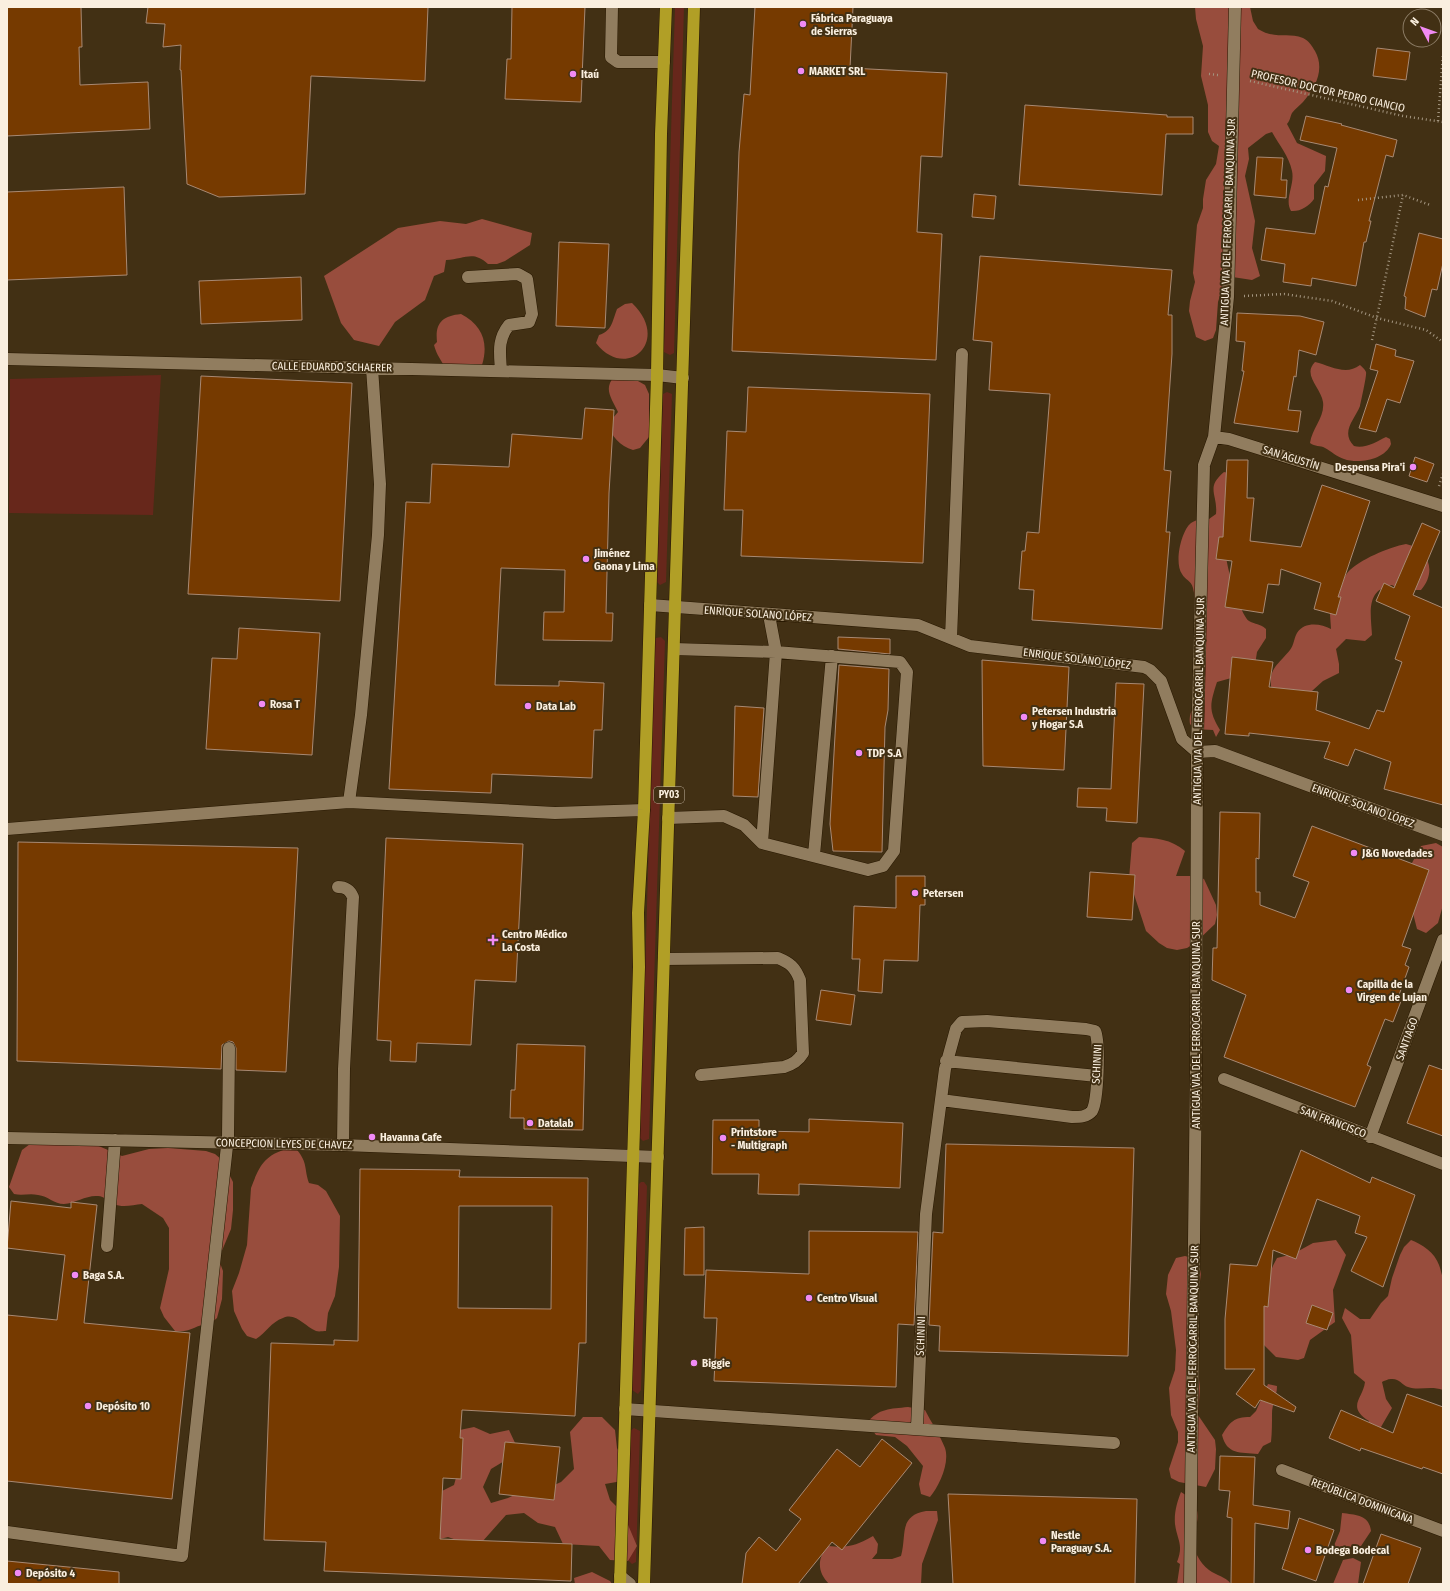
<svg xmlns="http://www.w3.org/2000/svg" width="1450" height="1591" font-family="'Fira Sans Condensed',sans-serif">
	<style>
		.green { fill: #67271b }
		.forest { fill: #984d3d }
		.building { fill: #763a00; stroke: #a88973; fill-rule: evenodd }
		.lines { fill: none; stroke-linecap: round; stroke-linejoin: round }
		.minor-casing { stroke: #281800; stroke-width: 13 }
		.highway-casing { stroke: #281800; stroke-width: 13 }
		.path { stroke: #a49680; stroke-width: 2.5; stroke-dasharray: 1 3; stroke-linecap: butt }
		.minor { stroke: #917d5f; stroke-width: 12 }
		.highway { stroke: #b19f26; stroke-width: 12 }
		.poi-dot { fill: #f18af4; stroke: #423014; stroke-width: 1.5 }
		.labels { text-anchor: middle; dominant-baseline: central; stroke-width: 4; stroke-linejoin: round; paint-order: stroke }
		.shield { fill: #423014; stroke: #c3b6a2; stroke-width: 1 }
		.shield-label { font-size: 10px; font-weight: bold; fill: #faefdf }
		.poi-label { font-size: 11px; font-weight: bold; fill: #faefdf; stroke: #423014; text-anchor: start }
		.street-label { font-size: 11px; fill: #faefdf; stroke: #423014 }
	</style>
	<rect width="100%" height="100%" fill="#423014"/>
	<!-- green -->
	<path class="green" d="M675,7H684L674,353L670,355L664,352Z
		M161,375L153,515L9,513L10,379Z
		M667,392L672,394L666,582L660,585L657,582L663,394Z
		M661,637L665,641L649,1139L643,1141L640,1138L655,640L656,638Z
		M641,1182H644L647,1186L641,1390L638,1394L632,1390L638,1185Z
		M634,1428L640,1431L636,1562L632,1564L626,1558L630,1431Z"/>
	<!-- forest -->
	<path class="forest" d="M1195,7H1250L1253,21L1258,29C1276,40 1287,32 1303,38C1309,41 1312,46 1315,51C1325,69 1316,87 1303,102C1300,105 1295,109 1292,113C1290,117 1290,121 1287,124L1297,143L1326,156L1325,171L1314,185V199C1309,206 1300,212 1291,211C1284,199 1295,185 1292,171C1289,156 1279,145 1272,132L1266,134L1248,148L1249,159L1245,176L1255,221L1252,248L1260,276L1252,280L1226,276L1218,302L1216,330L1213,338L1205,341L1196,337L1189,311L1190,301L1195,282L1193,273L1197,225L1203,208V199L1206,180L1216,164L1219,146L1212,141L1208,132V105L1201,76L1203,46L1196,19Z
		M482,219L532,233L530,245L505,261L497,264H488C473,250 465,259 446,260L444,272L434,276L425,300L395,322L379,346L354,340L341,323L324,276L398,228L440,221L466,224Z
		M632,303C672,341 626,382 596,343L599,335C612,331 612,322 617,309L625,304Z
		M461,314C482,325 489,342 482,365C465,377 457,382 443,364C439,357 436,353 434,345L437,342C435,323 442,316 461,314Z
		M1315,362C1331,366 1346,376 1360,365C1362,367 1365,369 1366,372C1367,375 1361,401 1360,406C1355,419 1340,432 1354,446C1365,449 1376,442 1386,437L1390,439L1391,444C1385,460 1358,464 1344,459C1337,457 1331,451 1325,448C1320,445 1315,447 1310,443C1312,428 1325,417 1323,402C1321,388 1302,375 1315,362Z
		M614,377H631L645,385L649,394V437L640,448L633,450C620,446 611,436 608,424L618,412C612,399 603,389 614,377Z
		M1224,472L1233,474L1246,529L1253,545L1226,555C1226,565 1240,615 1249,621C1256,625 1259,623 1266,629V638L1257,652L1255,665L1242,675L1217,682C1210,704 1208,710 1220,730L1216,737L1213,730L1195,729L1190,724C1188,712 1195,704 1204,697C1206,687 1203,685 1202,676C1199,659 1196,642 1195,624C1194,613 1196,599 1193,588C1191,580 1185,580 1182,574C1174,563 1181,531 1191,523C1197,519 1202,519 1209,519L1216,514C1218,494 1205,488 1224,472Z
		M1406,544C1429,549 1437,572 1421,590H1400L1392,585C1365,590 1371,614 1372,635L1365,641L1346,639L1336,649L1339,664V673L1323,681L1302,700L1272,691C1267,669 1278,665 1290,650C1294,645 1294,638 1297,633C1305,621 1321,624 1331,629L1330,614L1336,607C1337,598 1341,580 1348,572C1359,560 1389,547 1406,544Z
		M1139,837C1156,838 1171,839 1185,851L1176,876H1195L1204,879L1216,905L1217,915L1215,924L1195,943L1187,948L1177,950L1167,948L1159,943L1146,931L1129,879L1132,843Z
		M1436,843L1443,847V905L1438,923L1426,933L1417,929L1404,878L1421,846Z
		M87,1141L122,1156L149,1149L168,1148L206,1151L215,1154L222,1160L233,1182V1210L231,1229L221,1253L220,1263L223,1271L222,1299L217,1318L210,1324C195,1324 192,1333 175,1331L164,1317L160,1308L169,1269V1228L163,1218L142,1204C133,1205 122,1208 114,1204C109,1202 104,1196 98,1196C86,1195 76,1203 64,1204C54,1204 48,1196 38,1195C29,1193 23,1196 14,1194L9,1187L22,1150L30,1144Z
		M287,1149L297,1150C308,1163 304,1169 309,1183L318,1185L326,1191L340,1216L339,1267L335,1296L328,1313L326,1331C323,1331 319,1332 316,1331C305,1327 296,1312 283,1318C271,1322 266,1333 256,1339L247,1336L242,1329L234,1311L232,1291L239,1273L247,1245L251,1188C259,1167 264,1155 287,1149Z
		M1336,1240L1346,1255L1333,1290L1335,1322L1310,1340L1304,1358L1298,1360L1276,1357L1260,1341C1262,1312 1262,1284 1277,1258L1293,1254L1313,1243Z
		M1411,1240C1422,1244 1435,1253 1439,1265C1441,1270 1441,1273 1443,1278V1390C1430,1385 1420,1391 1408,1387C1402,1385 1399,1378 1391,1379C1388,1379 1384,1381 1382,1382L1386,1399L1392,1408L1374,1439L1363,1440L1369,1421C1346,1406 1363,1399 1365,1382L1354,1373L1351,1335L1342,1318L1345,1308L1360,1319H1370L1381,1303L1388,1296L1392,1278L1400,1255L1404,1247Z
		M1185,1256C1196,1259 1199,1262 1201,1274L1188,1365L1199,1379L1200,1388L1198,1415L1215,1440L1216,1449L1215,1469L1206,1487L1179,1482L1171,1478L1169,1469L1178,1442V1432L1171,1415L1169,1388L1175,1370L1176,1350L1171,1311L1166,1294L1168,1275L1176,1258Z
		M1268,1384L1277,1386C1277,1396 1272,1404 1272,1414C1272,1423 1272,1432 1271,1442L1263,1446L1258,1454C1240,1452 1227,1455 1222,1435C1230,1422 1234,1417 1250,1417L1256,1411Z
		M908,1407L925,1410C931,1422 940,1435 945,1448C950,1463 939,1486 930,1497L921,1494L919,1484L923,1466L907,1446L895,1437L876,1435L867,1423C879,1408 890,1409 908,1407Z
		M583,1417H602L615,1430L617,1448L625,1464L622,1481L605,1484L610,1500L623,1513L637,1546L628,1561L610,1560L599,1546L563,1544L555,1527L538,1523L524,1513L506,1515L482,1542L465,1543L448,1537L432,1541L438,1493L454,1485L459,1467L455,1431L474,1427L490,1434L509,1430L516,1445L506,1460L491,1469L483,1487L491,1503L508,1498L525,1490H543L561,1482L574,1469L570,1432Z
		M1181,1492C1204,1506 1199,1520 1191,1540C1195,1552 1199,1562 1209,1570C1217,1576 1225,1576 1231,1584H1177L1180,1564L1177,1562C1184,1544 1177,1540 1175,1524C1174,1513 1177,1502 1181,1492Z
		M926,1511H937L938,1520L922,1564L921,1584H829C817,1572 817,1558 828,1546C849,1548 855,1546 873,1536L878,1544L877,1553L872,1559H892L901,1556C907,1535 898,1516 926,1511Z
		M1342,1513C1357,1515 1369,1515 1371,1531L1361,1546L1333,1548L1340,1531Z
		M1353,1558L1361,1562L1358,1584H1333L1343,1560Z
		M592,1572L610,1581L612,1584H575L574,1578Z"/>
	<!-- building -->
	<path class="building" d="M7,7H81L82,47H79L80,85L148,82L150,129L7,136Z
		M148,7H428L425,81L311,76L305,194L219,197L187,184L181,70H180L181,45L163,47L165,24L146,23Z
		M512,7H585L581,102L505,99L507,59H511Z
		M755,7H853L850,68L947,73L942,157L921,156L917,232L942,234L936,360L732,351L739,152L744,94L750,95Z
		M1377,48L1410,52L1406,80L1373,76Z
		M1025,105L1167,115V117H1193V134H1166L1162,195L1019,185Z
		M1306,116L1342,124L1341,125L1397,140L1393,157L1386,155L1369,221H1371L1366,242H1364L1356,286L1312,278L1311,286L1283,282L1285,264L1261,260L1266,228L1315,234L1325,186L1328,187L1337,148L1300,140Z
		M1257,157L1283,158L1281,180H1287L1286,198L1254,195Z
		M124,187L127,275L7,280V192Z
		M974,194L996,196L994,219L972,217Z
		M1419,233L1443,239V263L1437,290L1432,289L1425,317L1405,309L1406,297L1404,296Z
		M559,242L609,244L605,328L556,326Z
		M980,256L1172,270L1168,315H1172V354L1164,470L1171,471L1166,532H1170L1162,629L1032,620L1034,590L1019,589L1022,551H1025L1027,532L1039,533L1050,394L989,390L992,342L973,340Z
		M301,277L302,320L201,324L199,281Z
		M1237,313L1300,316L1324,322L1316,355L1299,350L1296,377L1294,376L1288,410L1301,411L1298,432L1234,423L1244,371H1242L1245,342L1236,341Z
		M1376,344L1396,350L1395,356L1414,361L1400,403L1387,399L1376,432L1359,428L1378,371L1370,369Z
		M201,376L352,383L340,601L188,594Z
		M748,387L930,394L923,563L741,556L743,510H724L727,431L746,432Z
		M585,408L614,410L609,493L606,613H613L612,641L543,640L544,612H564L565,570L501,568L495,685L559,686V681L604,683L602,730H594L592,778L492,774L491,793L389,789L406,502L430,503L432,464L509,467L512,434L582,439Z
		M1415,457L1434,464L1427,482L1409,476Z
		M1227,460H1248L1247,498H1254L1250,541L1301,547L1322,485L1370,501L1338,597H1341L1336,615L1314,609L1321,583L1281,569L1279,585L1268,584L1263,613L1225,607L1232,561L1216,559L1219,537H1223Z
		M1422,523L1440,531L1413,595L1443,608V805L1384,789L1391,762L1355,749L1348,766L1324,758L1330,742L1249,733V736L1225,734L1232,657L1273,662L1269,687L1318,692L1316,710L1369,729L1377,710L1384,712L1402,662L1395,659L1410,616L1376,601L1384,583L1394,588Z
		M239,628L320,633L312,755L206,749L212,658L237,659Z
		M838,637L890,639V654L838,649Z
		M982,660L1069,667L1064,770L983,766Z
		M839,665L889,669L888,710L885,727L882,852L833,851L830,824Z
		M1116,683L1144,684L1137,823L1106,821L1107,808L1077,807L1078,788L1111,789Z
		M735,706L764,708L758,797L733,796Z
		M1220,812L1260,813L1259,859L1256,858V892H1260V905L1295,918L1309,882L1293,876L1312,826L1429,870L1402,946L1411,949L1405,965L1409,967L1399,995L1403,996L1393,1022L1385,1019L1367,1065L1371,1067L1355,1107L1224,1057L1246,995L1212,980L1213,948H1217Z
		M386,838L523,844L516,982L475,980L471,1045L417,1043L416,1062L390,1061L391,1041L377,1040Z
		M18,842L298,848L286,1072L236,1070V1048L233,1042L229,1041L222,1045L221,1069L17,1061Z
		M1090,872L1135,875L1132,920L1087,917Z
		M896,876H925V905H920L918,961L884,960L882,993L858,991L860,959H852L854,906L896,908Z
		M821,990L855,995L851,1025L816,1020Z
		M517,1044L585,1046L583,1130L524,1129V1118H510L511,1090H515Z
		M1429,1065L1443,1070V1136L1407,1123Z
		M809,1119L903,1123L900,1188L799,1184V1195L758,1194L759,1174H712L713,1120H759V1131L809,1132Z
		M946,1144L1134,1148L1128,1356L939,1351L940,1326L929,1325L933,1232L943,1233Z
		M1301,1150L1370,1183L1372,1177L1415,1195L1383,1287L1351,1271L1367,1237L1355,1233L1360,1216L1317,1199L1296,1259L1273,1250L1268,1307L1264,1306V1385L1296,1407L1294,1412L1260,1400L1255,1408L1236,1394L1255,1369H1225V1319L1230,1264L1257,1266Z
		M360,1169L460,1170L459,1177L588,1178L586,1343H579L575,1416L462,1410L460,1438H463L461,1479L443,1478L440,1539L572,1544L571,1581L324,1571L326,1542L264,1540L271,1343L334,1345V1340L358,1341ZM459,1206H552L551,1309L458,1308Z
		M11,1201L71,1208V1202L97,1205L84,1323L190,1333L172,1499L7,1481V1315L57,1320L65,1255L7,1248Z
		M704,1227V1275H684L685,1228Z
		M809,1231L918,1232L914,1325L898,1324L896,1387L714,1381L717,1318H704L706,1270L809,1274Z
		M1312,1305L1333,1313L1327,1330L1306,1323Z
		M1407,1394L1443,1407V1474L1423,1467L1422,1469L1361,1448L1360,1451L1329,1438L1341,1410L1393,1433Z
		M882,1439L912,1463L842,1550L832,1542L798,1584H742L746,1553L759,1537L776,1551L801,1519L789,1510L837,1449L860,1467Z
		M505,1442L560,1447L554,1500L499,1494Z
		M1220,1456L1255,1457L1253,1505L1290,1511L1288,1529L1255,1523L1254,1584H1231L1232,1518L1227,1517L1230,1491L1219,1490Z
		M948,1494L1137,1499L1135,1584H953Z
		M1299,1518L1334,1530L1316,1581L1282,1569Z
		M1381,1534L1421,1548L1408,1584H1363Z
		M7,1561L119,1572V1584H7Z"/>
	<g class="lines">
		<defs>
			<path id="minor" d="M612,7L611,57L618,62H664
				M468,277L518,274L527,279L532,314L529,322L509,325C497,340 500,353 501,371
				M7,359L657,375L683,378
				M1214,437L1228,297L1235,7
				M650,605L918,625L970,646L1144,667L1150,670L1161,681L1182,739L1197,752L1215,751L1443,835
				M951,638L962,354
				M349,802L361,715L378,535L380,484L372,368
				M668,818L724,816L744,825L762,843L868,870L883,866L894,851L907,672L900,662L776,652L674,649
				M7,829L349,802L555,813L644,810
				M762,843L776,652L769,615
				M814,855L832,656
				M338,887C346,887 350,890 353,897L344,1069L343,1145
				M664,959L778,958C790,963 795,967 800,980L803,1053C798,1061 793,1064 784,1067L701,1075
				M946,1061L1097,1076
				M1224,1079L1443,1164
				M1370,1137L1443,940
				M7,1138L343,1145L658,1157
				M107,1246L115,1140
				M625,1409L1114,1443
				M917,1428L926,1214L945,1069L956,1029L962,1022L987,1021L1086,1029L1095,1031C1100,1042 1098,1101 1092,1111C1087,1117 1080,1117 1072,1117L941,1100
				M1282,1470L1443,1531
				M7,1532L182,1556L228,1137L229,1048
				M620,1576L630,1584
				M1190,1584L1196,1071L1197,752L1204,465L1214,437L1229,439L1443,506"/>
			<path id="highway" d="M620,1584L639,967L638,913L644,810L657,375L661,134L666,7
				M644,1584L694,7"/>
		</defs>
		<!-- minor casing -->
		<use href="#minor" class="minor-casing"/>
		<!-- highway casing -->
		<use href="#highway" class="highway-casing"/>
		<!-- path -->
		<path class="path" d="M1209,74L1218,75
			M1250,81L1403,116L1443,122
			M1438,121L1443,54
			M1358,200L1403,195L1430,205
			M1244,296L1284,294L1332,301L1377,318L1426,330L1443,342
			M1372,340L1403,195
			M1439,486L1443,474"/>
		<!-- minor -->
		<use href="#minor" class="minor"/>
		<!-- highway -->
		<use href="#highway" class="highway"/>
	</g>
	<!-- markers -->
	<g class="poi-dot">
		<circle cx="803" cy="24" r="4"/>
		<circle cx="801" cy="71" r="4"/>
		<circle cx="573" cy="74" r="4"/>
		<circle cx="1413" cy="467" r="4"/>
		<circle cx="586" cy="559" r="4"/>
		<circle cx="262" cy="704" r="4"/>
		<circle cx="528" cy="706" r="4"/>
		<circle cx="1024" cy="717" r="4"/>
		<circle cx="859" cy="753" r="4"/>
		<circle cx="1354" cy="853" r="4"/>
		<circle cx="915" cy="893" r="4"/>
		<path d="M491 934h4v4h4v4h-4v4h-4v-4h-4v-4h4z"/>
		<circle cx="1349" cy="990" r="4"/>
		<circle cx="530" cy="1123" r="4"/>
		<circle cx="372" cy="1137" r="4"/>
		<circle cx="723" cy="1138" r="4"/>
		<circle cx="75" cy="1275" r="4"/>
		<circle cx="809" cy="1298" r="4"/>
		<circle cx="694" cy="1363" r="4"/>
		<circle cx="88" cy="1406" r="4"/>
		<circle cx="1043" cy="1541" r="4"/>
		<circle cx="1308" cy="1550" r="4"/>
		<circle cx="18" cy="1573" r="4"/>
	</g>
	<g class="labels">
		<!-- shield labels -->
		<rect class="shield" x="654" y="787" width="30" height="16" rx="3"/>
		<g class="shield-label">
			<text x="669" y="795">PY03</text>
		</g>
		<!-- poi labels -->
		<g class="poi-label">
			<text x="811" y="18">Fábrica Paraguaya<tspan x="811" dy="13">de Sierras</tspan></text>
			<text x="809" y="71">MARKET SRL</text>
			<text x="581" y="74">Itaú</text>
			<text x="1405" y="467" text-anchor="end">Despensa Pira'i</text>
			<text x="594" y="553">Jiménez<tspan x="594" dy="13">Gaona y Lima</tspan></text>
			<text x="270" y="704">Rosa T</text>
			<text x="536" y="706">Data Lab</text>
			<text x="1032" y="711">Petersen Industria<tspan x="1032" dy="13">y Hogar S.A</tspan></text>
			<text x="867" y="753">TDP S.A</text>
			<text x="1362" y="853">J&amp;G Novedades</text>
			<text x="923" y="893">Petersen</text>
			<text x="502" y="934">Centro Médico<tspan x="502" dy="13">La Costa</tspan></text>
			<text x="1357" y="984">Capilla de la<tspan x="1357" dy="13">Virgen de Lujan</tspan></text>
			<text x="538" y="1123">Datalab</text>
			<text x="731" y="1132">Printstore<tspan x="731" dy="13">- Multigraph</tspan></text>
			<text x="380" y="1137">Havanna Cafe</text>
			<text x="83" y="1275">Baga S.A.</text>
			<text x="817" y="1298">Centro Visual</text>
			<text x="702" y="1363">Biggie</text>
			<text x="96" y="1406">Depósito 10</text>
			<text x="1051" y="1535">Nestle<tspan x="1051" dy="13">Paraguay S.A.</tspan></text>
			<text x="1316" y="1550">Bodega Bodecal</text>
			<text x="26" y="1573">Depósito 4</text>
		</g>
		<!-- street labels -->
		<g class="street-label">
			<text transform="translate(1328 91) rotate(13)">PROFESOR DOCTOR PEDRO CIANCIO</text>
			<text transform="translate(1228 222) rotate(-88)">ANTIGUA VIA DEL FERROCARRIL BANQUINA SUR</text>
			<text transform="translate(332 367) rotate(1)">CALLE EDUARDO SCHAERER</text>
			<text transform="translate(1291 458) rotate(17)">SAN AGUSTÍN</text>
			<text transform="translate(758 614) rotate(4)">ENRIQUE SOLANO LÓPEZ</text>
			<text transform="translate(1077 659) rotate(7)">ENRIQUE SOLANO LÓPEZ</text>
			<text transform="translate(1199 701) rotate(-89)">ANTIGUA VIA DEL FERROCARRIL BANQUINA SUR</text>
			<text transform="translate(1363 806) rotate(20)">ENRIQUE SOLANO LÓPEZ</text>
			<text transform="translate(1196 1025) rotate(-90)">ANTIGUA VIA DEL FERROCARRIL BANQUINA SUR</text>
			<text transform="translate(1407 1039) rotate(-70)">SANTIAGO</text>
			<text transform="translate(1097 1064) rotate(-87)">SCHININI</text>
			<text transform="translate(1333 1122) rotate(21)">SAN FRANCISCO</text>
			<text transform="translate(284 1144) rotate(1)">CONCEPCION LEYES DE CHAVEZ</text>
			<text transform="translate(921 1336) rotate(-88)">SCHININI</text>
			<text transform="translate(1193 1349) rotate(-89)">ANTIGUA VIA DEL FERROCARRIL BANQUINA SUR</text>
			<text transform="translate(1362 1501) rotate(21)">REPÚBLICA DOMINICANA</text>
		</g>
	</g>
	<!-- border -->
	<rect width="1450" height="1591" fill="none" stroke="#faefdf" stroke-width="16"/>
	<!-- north arrow -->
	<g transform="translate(1422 28) rotate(311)"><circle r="19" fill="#423014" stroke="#8c7c65"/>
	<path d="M0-3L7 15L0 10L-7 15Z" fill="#f18af4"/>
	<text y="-6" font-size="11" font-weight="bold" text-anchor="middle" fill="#faefdf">N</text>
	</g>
</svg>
